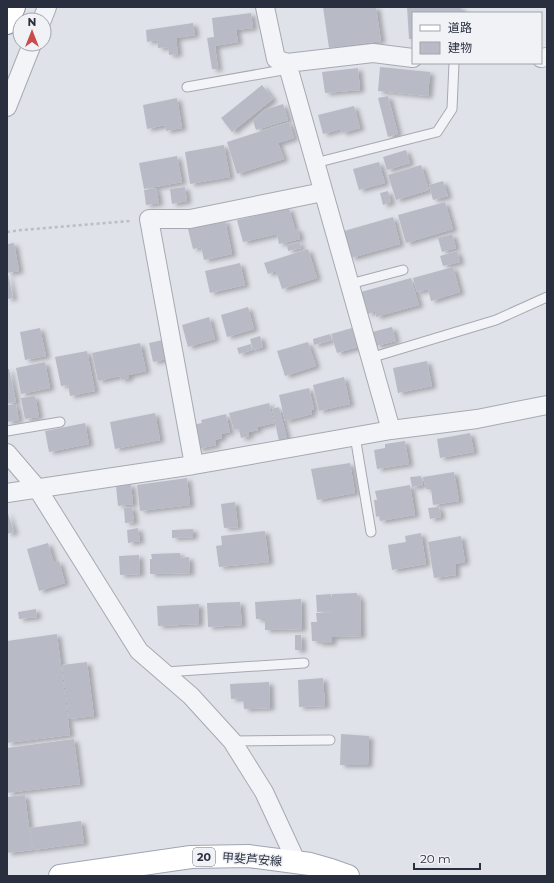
<svg xmlns="http://www.w3.org/2000/svg" width="554" height="883" font-family="Montserrat,'Noto Sans JP',sans-serif">
	<style>
		.building { fill: #b8bbc5; filter: url(#shadow) }
		.lines { fill: none; stroke-linecap: round; stroke-linejoin: round }
		.lane-casing { stroke: #a6a9b3; stroke-width: 11 }
		.street-casing { stroke: #a6a9b3; stroke-width: 20 }
		.primary-casing { stroke: #a0a5b4; stroke-width: 24 }
		.highway-casing { stroke: #888e9e; stroke-width: 24 }
		.path { stroke: #bbbdc3; stroke-width: 2.5; stroke-dasharray: 3 3; stroke-linecap: butt }
		.lane { stroke: #f3f4f7; stroke-width: 9 }
		.street { stroke: #f3f4f7; stroke-width: 18 }
		.primary { stroke: #fff; stroke-width: 22 }
		.highway { stroke: #fff; stroke-width: 22 }
		.labels { text-anchor: middle; dominant-baseline: central; stroke-width: 3; stroke-linejoin: round; paint-order: stroke }
		.shield { fill: #f0f2f6; stroke: #656a76; stroke-width: 1 }
		.shield-label { font-size: 11px; font-weight: bold; fill: #2a2f3f }
		.street-label { font-size: 12px; fill: #2a2f3f; stroke: #f0f2f6 }
	</style>
	<defs>
		<filter id="shadow"><feDropShadow dx="4.5" dy="2.5" stdDeviation="2" flood-color="#0004"/></filter>
	</defs>
	<rect width="100%" height="100%" fill="#e0e2e9"/>
	<!-- building -->
	<path class="building" d="M323,7H376L381,41L329,48Z
		M407,7H461V13H413V39H409Z
		M251,13L253,28L236,30L238,42L215,46L218,69H212L207,38L214,37L212,18Z
		M193,23L195,35L176,38L178,54L169,55L168,47L158,48L157,40L147,42L146,30Z
		M380,67L430,72L428,96L378,91Z
		M358,68L360,90L325,93L322,72Z
		M262,85L273,99L232,132L221,118Z
		M388,96L398,134L388,137L378,98Z
		M177,98L182,128L166,131L165,125L147,129L143,105Z
		M283,104L288,120L256,130L253,121L264,110Z
		M354,106L360,128L342,133L341,129L323,134L318,115Z
		M289,122L294,138L278,143L284,159L237,174L227,142Z
		M224,145L230,177L190,184L185,152Z
		M406,150L410,163L387,170L383,157Z
		M177,156L182,182L144,189L139,163Z
		M379,162L385,183L359,190L353,169Z
		M421,165L429,190L396,200L388,175Z
		M443,181L448,196L433,200L429,185Z
		M185,187L187,201L172,204L170,189Z
		M156,188L159,203L146,205L144,190Z
		M388,191L391,202L383,205L380,193Z
		M445,202L453,229L406,243L398,215Z
		M289,208L295,230L298,229L300,239L279,244L277,234L243,242L237,220Z
		M393,217L400,244L351,258L344,231Z
		M225,220L232,254L204,260L201,247L193,249L188,229Z
		M452,234L456,248L442,252L438,238Z
		M8,240V244L14,243L19,271L7,273V241Z
		M300,242L301,248L288,251L287,245Z
		M308,249L317,278L282,289L276,271L268,274L264,263Z
		M457,251L460,262L443,266L440,256Z
		M240,263L245,285L210,293L205,271Z
		M453,267L460,292L431,301L428,289L417,292L413,278Z
		M7,274H8L13,298L7,299Z
		M411,278L419,305L376,317L375,311L368,314L361,292Z
		M248,307L254,329L227,337L221,315Z
		M209,317L215,339L188,347L182,325Z
		M392,327L396,341L376,346L372,332Z
		M40,328L46,356L25,360L20,332Z
		M352,328L358,347L337,353L331,334Z
		M330,334L332,340L314,345L313,339Z
		M260,336L263,347L253,350L250,339Z
		M163,340L166,359L153,362L149,343Z
		M308,342L316,366L285,376L277,351Z
		M140,343L146,371L129,375V378L121,380L120,376L98,381L92,353Z
		M251,344L252,350L239,354L237,348Z
		M87,351L95,391L70,396L68,385L61,386L55,357Z
		M427,361L432,386L398,393L393,368Z
		M45,362L50,388L21,394L16,368Z
		M7,369H9L16,402L7,404Z
		M344,377L350,404L319,411L313,385Z
		M309,388L314,409L311,410L312,414L285,421L279,395Z
		M35,396L39,417L25,419L21,398Z
		M269,403L274,423L257,427L258,430L249,432V436L241,438L239,429L234,430L229,413Z
		M16,404L19,420L7,422V405Z
		M279,407L287,439L279,441L272,409Z
		M155,413L160,440L115,449L110,422Z
		M226,414L230,432L221,434L222,438L215,440L216,445L198,449L192,425L202,423L201,420Z
		M85,423L89,444L49,452L45,431Z
		M470,433L474,452L440,458L437,439Z
		M405,441L409,464L377,469L374,450L385,448V444Z
		M350,463L355,493L317,500L311,469Z
		M454,472L459,501L433,505L431,489H426L423,477Z
		M421,476L423,485L412,487L410,477Z
		M187,478L190,505L140,511L137,485Z
		M131,484L133,504L118,506L116,486Z
		M410,485L415,515L380,521L379,516L376,517L374,500H377L375,491Z
		M235,502L238,527L224,528L221,504Z
		M132,507L134,522L125,523L124,508Z
		M439,507L441,517L430,519L428,508Z
		M7,511L14,532L7,534Z
		M138,528L140,541L128,543L127,530Z
		M193,529V537L172,538V530Z
		M265,531L269,562L219,567L216,546L222,545L221,536Z
		M421,533L426,564L392,570L388,545L406,542L405,536Z
		M461,536L465,562L455,564L456,575L434,578L428,542Z
		M48,543L54,563L59,561L65,583L39,591L27,549Z
		M180,553V558L189,557L190,573L150,574V559H152L151,554Z
		M139,555L140,574L120,575L119,556Z
		M357,593V597H360L361,636L332,637V643H318V641H312L311,622H317L316,613L333,612V611L317,612L316,595L331,594L332,598V594Z
		M301,599L302,629L265,630V619H256L255,602Z
		M240,602L242,625L208,627L207,603Z
		M199,604V624L158,626L157,606Z
		M36,609L37,617L19,619L18,612Z
		M57,634L70,735L7,743V641Z
		M295,635H301L302,650H295Z
		M87,662L94,716L69,719L62,665Z
		M323,678L325,706L299,707L298,680Z
		M269,682L270,708L244,709L243,698L231,699L230,684Z
		M341,734L369,736L368,765H340Z
		M74,739L80,784L7,793V748Z
		M25,795L32,850L7,853V797Z
		M81,821L84,843L33,850L30,828Z"/>
	<g class="lines">
		<defs>
			<path id="lane" d="M187,87L288,69
				M315,163L437,132L452,109L454,63
				M350,284L403,270
				M370,358L496,320L547,297
				M7,431L60,422
				M355,436L371,532
				M165,672L304,663
				M232,741L330,740"/>
			<path id="street" d="M265,7L276,59L287,63L373,53L413,58
				M42,20L47,7
				M541,58L547,57
				M287,63L391,430
				M7,107L32,44
				M7,453L37,488L139,651L191,696L232,741L264,792L297,863
				M194,465L149,219H190L323,192
				M7,493L194,465L391,430L477,419L547,405"/>
			<path id="primary" d="M60,876L191,857L248,856L310,864L331,870L348,876"/>
			<path id="highway" d="M7,23L14,7"/>
		</defs>
		<!-- lane casing -->
		<use href="#lane" class="lane-casing"/>
		<!-- street casing -->
		<use href="#street" class="street-casing"/>
		<!-- primary casing -->
		<use href="#primary" class="primary-casing"/>
		<!-- highway casing -->
		<use href="#highway" class="highway-casing"/>
		<!-- path -->
		<path class="path" d="M7,232L21,230L131,221"/>
		<!-- lane -->
		<use href="#lane" class="lane"/>
		<!-- street -->
		<use href="#street" class="street"/>
		<!-- primary -->
		<use href="#primary" class="primary"/>
		<!-- highway -->
		<use href="#highway" class="highway"/>
	</g>
	<g class="labels">
		<!-- shield labels -->
		<rect class="shield" x="193" y="848" width="22" height="18" rx="3"/>
		<g class="shield-label">
			<text x="204" y="857">20</text>
		</g>
		<!-- street labels -->
		<g class="street-label">
			<text transform="translate(252 859) rotate(4)">甲斐芦安線</text>
		</g>
	</g>
	<!-- border -->
	<rect width="554" height="883" fill="none" stroke="#2a2f3f" stroke-width="16"/>
	<!-- legend -->
	<rect x="412" y="12" width="130" height="52" fill="#f0f2f6" stroke="#a1a4ad"/>
	<rect x="420" y="25" width="20" height="6" fill="#ffffff" stroke="#a1a4ad"/>
	<text x="448" y="32" font-size="12" fill="#2a2f3f">道路</text>
	<rect x="420" y="42" width="20" height="12" fill="#b8bbc5" stroke="#a1a4ad"/>
	<text x="448" y="52" font-size="12" fill="#2a2f3f">建物</text>
	<!-- north arrow -->
	<g transform="translate(32 32)"><circle r="19" fill="#f0f2f6" stroke="#a1a4ad"/>
	<path d="M0-3L7 15L0 10L-7 15Z" fill="#c84b4d"/>
	<text y="-6" font-size="11" font-weight="bold" text-anchor="middle" fill="#2a2f3f">N</text>
	</g>
	<!-- scale -->
	<path d="M414 863v6h66v-6" fill="none" stroke="#2a2f3f" stroke-width="2"/>
	<text x="420" y="863" font-size="12" fill="#2a2f3f" stroke="#f0f2f6" stroke-width="3" paint-order="stroke">20 m</text>
</svg>
